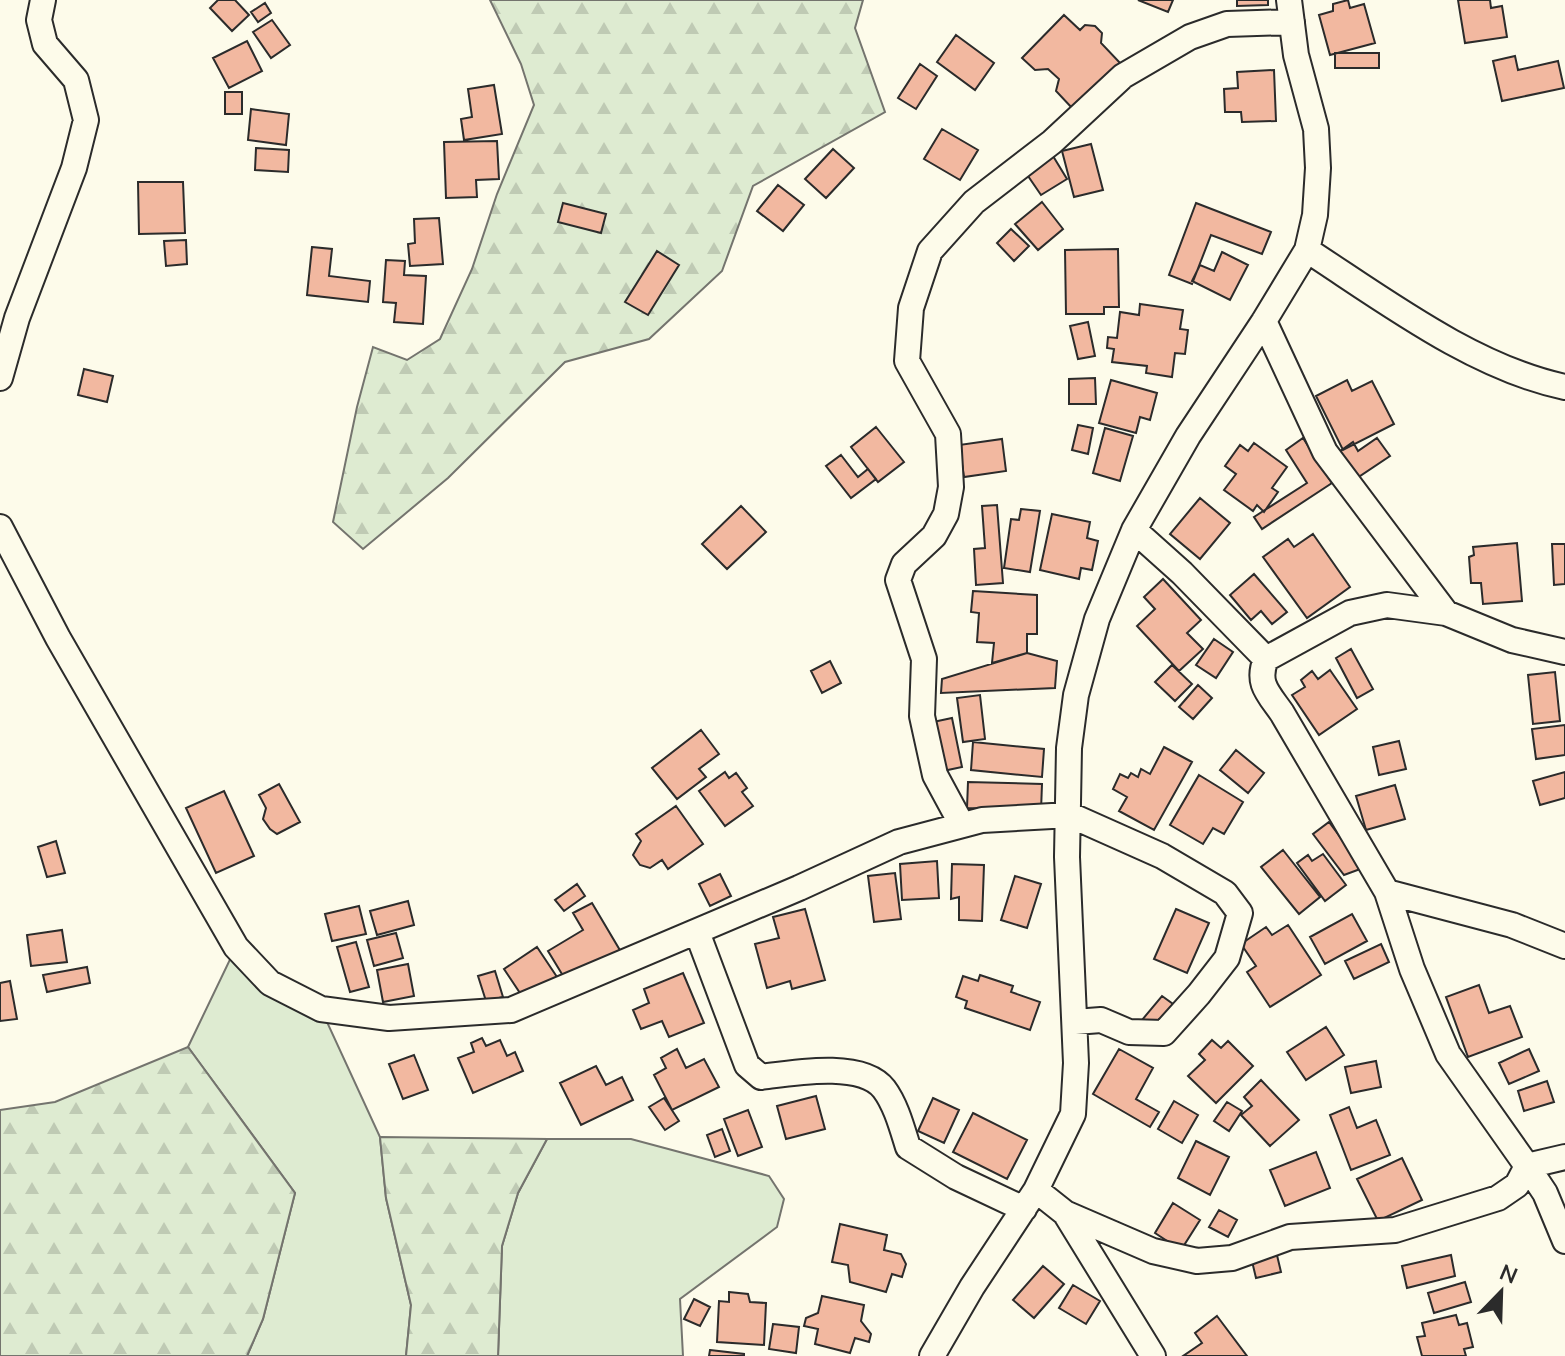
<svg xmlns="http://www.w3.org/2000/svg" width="1565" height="1356" font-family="Mulish,sans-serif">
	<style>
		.grass { fill: #deebd1; stroke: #74746e; stroke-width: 2 }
		.forest { fill: url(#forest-firs); stroke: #74746e; stroke-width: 2 }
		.building { fill: #f2b8a0; stroke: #2b2b2b; stroke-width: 2 }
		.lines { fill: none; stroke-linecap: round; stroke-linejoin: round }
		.street-casing { stroke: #2b2b2b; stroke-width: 28 }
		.street { stroke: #fdfbea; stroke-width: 24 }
	</style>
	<defs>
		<pattern id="forest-firs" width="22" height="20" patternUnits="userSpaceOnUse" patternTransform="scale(2)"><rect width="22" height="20" fill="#deebd1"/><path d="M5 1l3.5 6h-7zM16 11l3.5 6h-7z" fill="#bfcab4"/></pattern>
	</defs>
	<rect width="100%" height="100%" fill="#fdfbea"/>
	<!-- grass -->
	<path class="grass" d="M236,947L321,1009L380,1137L386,1198L411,1305L406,1356H247L263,1319L295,1193L188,1047Z
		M547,1139H631L769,1176L784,1199L777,1227L680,1299L683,1356H498L502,1246L518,1193Z"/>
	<!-- forest -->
	<path class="forest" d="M490,0H863L855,28L885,112L753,186L722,271L649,339L565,362L448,478L363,549L333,522L357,407L373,347L407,360L440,339L472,269L497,194L534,105L521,64Z
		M188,1047L295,1193L263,1319L247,1356H0V1110L55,1102Z
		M380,1137L547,1139L518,1193L502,1246L498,1356H406L411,1305L386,1198Z"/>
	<!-- building -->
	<path class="building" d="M218,0H235L249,15L232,31L210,8Z
		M1138,0H1173L1168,12Z
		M1237,0H1268V5L1237,6Z
		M1348,0L1350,8L1364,4L1375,43L1330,55L1319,15L1333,11V4Z
		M1458,0H1490L1491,8L1502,6L1507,37L1465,43Z
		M265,3L271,13L258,22L251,12Z
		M1064,15L1080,30L1085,25L1095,26L1102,33L1101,43L1121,64L1073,109L1056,91L1059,79L1048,69L1035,70L1022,58Z
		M272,20L290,45L271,58L253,32Z
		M956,35L994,63L975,90L937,62Z
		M247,41L262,71L229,88L213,58Z
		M1335,53H1379V68H1335Z
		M1515,56L1518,70L1558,61L1564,88L1502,101L1493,61Z
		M920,64L937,76L916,109L898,98Z
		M1274,70L1276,121L1242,122L1241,112H1225L1224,89L1238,88L1237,72Z
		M494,85L502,134L464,140L461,119L472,117L468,89Z
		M225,92H242V114H225Z
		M251,109L289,114L286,145L248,140Z
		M942,129L978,150L960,180L924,159Z
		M497,141L499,179L476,180L477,197L446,198L444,142Z
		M1091,144L1103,190L1074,197L1062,151Z
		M256,148L289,150L288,172L255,170Z
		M833,149L854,168L826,198L805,179Z
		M1053,156L1067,179L1041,195L1026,173Z
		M138,182H183L185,233L139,234Z
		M778,185L804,205L783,231L757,211Z
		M1042,202L1063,229L1038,250L1015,224Z
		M563,203L606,214L601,233L558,222Z
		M1196,203L1271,232L1262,254L1211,235L1192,284L1169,275Z
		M439,218L443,264L410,266L408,244L415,243L414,219Z
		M1011,229L1029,246L1014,261L997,243Z
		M186,240L187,264L166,266L164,241Z
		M312,247L332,249L329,276L370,281L368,302L307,295Z
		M1118,249L1119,307H1104V314H1066L1065,250Z
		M657,251L679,265L648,315L625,302Z
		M1222,252L1248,265L1230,300L1192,281L1200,265L1214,271Z
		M386,260L405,261L404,275L426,276L423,324L394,322L396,303L383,302Z
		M1140,304L1183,310L1180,329L1188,330L1185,354L1175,353L1172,377L1146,373L1147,366L1112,362L1114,349L1107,348L1108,337L1117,338L1120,312L1139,315Z
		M1088,322L1095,356L1078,359L1070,326Z
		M84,369L113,376L107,402L78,395Z
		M1095,378L1096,404H1069V379Z
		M1111,380L1157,393L1150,420L1140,417L1136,433L1099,423Z
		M1347,380L1352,391L1372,381L1394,424L1343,450L1316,396Z
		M1078,425L1093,428L1088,454L1072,450Z
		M876,427L904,462L878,482L851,447Z
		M1105,428L1133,436L1120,481L1093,473Z
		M1303,438L1332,483L1262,529L1254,517L1307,483L1286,450Z
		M1377,438L1390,456L1354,480L1336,454L1353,442L1358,451Z
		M1002,439L1006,471L964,477L959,445Z
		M1254,443L1287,467L1272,488L1278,492L1264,512L1257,505L1253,511L1224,490L1236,474L1225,466L1240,445L1248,451Z
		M841,455L858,477L868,469L876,479L851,498L826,466Z
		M1200,498L1230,523L1200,559L1170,534Z
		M997,505L1003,583L976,585L974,549L985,548L982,506Z
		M741,506L766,532L727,569L702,544Z
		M1021,509L1040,511L1030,572L1004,568L1011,519L1019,520Z
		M1052,514L1090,522L1087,538L1098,541L1092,570L1081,568L1079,579L1040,570Z
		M1313,534L1350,587L1307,618L1263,557L1288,539L1294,547Z
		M1517,543L1522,601L1483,604L1481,583H1471L1469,557L1474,555L1473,547Z
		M1552,544H1565V584L1554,585Z
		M1254,574L1287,612L1272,624L1261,611L1251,620L1230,595Z
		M1163,579L1201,620L1187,633L1203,649L1179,671L1137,626L1155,609L1144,597Z
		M973,591L1037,595V634H1027V653L992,663L994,643L977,642L979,613L971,612Z
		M1214,639L1233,652L1216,678L1196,665Z
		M1351,649L1373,689L1357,698L1336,658Z
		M1027,653L1057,661L1055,688L941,693L942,679Z
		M830,661L841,683L822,693L811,671Z
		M1172,665L1192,684L1175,701L1155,682Z
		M1330,670L1357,709L1319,735L1292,695L1305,687L1301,680L1312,671L1318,679Z
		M1555,672L1560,721L1533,724L1528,675Z
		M1198,685L1212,698L1193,719L1179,707Z
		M980,695L985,739L963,742L957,698Z
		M952,718L962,767L943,771L933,722Z
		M1565,725V755L1536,759L1532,729Z
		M701,730L719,754L699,769L706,777L677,799L652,768Z
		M1399,741L1406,769L1379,775L1373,747Z
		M973,742L1044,749L1042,777L971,770Z
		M1164,747L1192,762L1154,830L1119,811L1127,797L1113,789L1120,774L1128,778L1131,773L1138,777L1141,769L1150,774Z
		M1236,750L1264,773L1248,793L1220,770Z
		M725,772L729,778L736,773L747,788L742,792L753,806L725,826L699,791Z
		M1565,772V798L1540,805L1533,781Z
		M1199,775L1243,802L1224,834L1213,828L1203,844L1170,825Z
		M968,782L1042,784L1041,811L967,808Z
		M279,784L300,822L277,834L270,829L263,819L266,808L259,795Z
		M1395,785L1405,819L1366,830L1356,796Z
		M224,791L254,856L216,873L186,808Z
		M676,806L703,844L668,869L662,860L650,868L640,865L633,855L641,841L636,834Z
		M1329,822L1363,868L1344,875L1313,834Z
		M56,841L65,873L47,877L38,847Z
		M1283,850L1320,897L1299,914L1261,867Z
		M1323,854L1346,885L1325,901L1297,863L1308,855L1312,861Z
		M937,861L939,898L902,900L900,864Z
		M952,864L984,865L982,921L959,920V897L951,899Z
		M895,873L901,919L874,922L868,876Z
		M720,874L731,896L710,906L699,884Z
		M1015,876L1041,884L1027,928L1001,920Z
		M577,884L585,896L564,911L555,900Z
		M408,901L414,925L377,935L370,911Z
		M592,903L621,952L568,984L548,951L583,930L573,913Z
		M359,906L366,934L332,941L325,914Z
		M805,909L825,980L792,989L790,981L767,988L755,944L779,938L773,917Z
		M1176,909L1209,923L1187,973L1154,959Z
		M1352,914L1367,941L1325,964L1310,937Z
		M1288,925L1321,975L1270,1007L1247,972L1256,966L1241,944L1266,927L1272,935Z
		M62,930L67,962L31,966L27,935Z
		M396,933L403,958L374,966L367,940Z
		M356,942L369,987L350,992L337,947Z
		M1381,944L1389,962L1354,979L1345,961Z
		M537,947L557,977L524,999L504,969Z
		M408,964L414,996L383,1002L377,970Z
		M87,967L90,983L47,992L43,975Z
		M495,971L503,997L486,1001L478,976Z
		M683,973L704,1023L669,1037L662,1021L641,1029L633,1010L649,1003L644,989Z
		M980,975L1013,986L1011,992L1040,1002L1030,1030L965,1008L967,1001L956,997L963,976L978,981Z
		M10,981L17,1019L0,1021V983Z
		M1479,985L1489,1013L1510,1006L1522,1037L1468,1057L1446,997Z
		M1162,996L1173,1004L1153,1029L1142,1020Z
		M1326,1027L1344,1055L1306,1080L1287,1052Z
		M482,1038L486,1046L500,1040L507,1056L515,1052L523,1071L473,1093L458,1058L474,1052L471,1043Z
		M1212,1040L1221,1048L1228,1041L1253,1066L1216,1103L1188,1076L1205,1060L1199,1054Z
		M677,1049L686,1068L704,1059L719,1087L672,1110L654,1075L666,1068L661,1058Z
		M1119,1049L1153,1068L1136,1099L1159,1112L1150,1127L1093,1094Z
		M1529,1049L1539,1071L1509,1084L1499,1063Z
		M414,1055L428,1090L403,1099L389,1064Z
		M1376,1061L1381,1087L1351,1093L1345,1067Z
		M596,1066L606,1085L622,1077L633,1100L581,1125L560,1083Z
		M1261,1080L1299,1120L1270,1146L1241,1115L1252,1106L1244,1097Z
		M1547,1081L1554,1102L1524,1111L1518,1091Z
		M816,1096L825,1129L786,1139L777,1106Z
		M664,1098L679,1121L665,1130L649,1107Z
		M933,1098L959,1110L944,1143L918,1131Z
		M1174,1101L1198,1115L1182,1143L1158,1129Z
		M1227,1102L1242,1111L1229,1131L1214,1121Z
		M1349,1107L1357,1128L1376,1120L1390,1155L1351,1170L1330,1115Z
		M748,1110L762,1147L738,1156L724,1119Z
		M973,1113L1027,1140L1007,1179L953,1152Z
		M722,1129L730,1151L715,1157L707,1135Z
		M1196,1141L1229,1157L1210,1195L1178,1178Z
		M1316,1152L1330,1188L1285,1206L1270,1170Z
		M1402,1158L1422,1200L1378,1221L1357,1179Z
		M1173,1203L1200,1220L1181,1250L1155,1233Z
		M1219,1210L1237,1220L1228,1237L1209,1227Z
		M840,1224L887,1235L884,1250L901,1254L906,1264L902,1277L892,1274L886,1292L850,1282L848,1265L832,1262Z
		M1276,1251L1281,1272L1256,1278L1251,1257Z
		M1451,1255L1455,1276L1407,1288L1402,1266Z
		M1043,1266L1064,1284L1034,1318L1013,1300Z
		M1465,1282L1471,1302L1434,1313L1428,1293Z
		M1073,1285L1100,1301L1086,1324L1059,1308Z
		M729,1292L748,1294L750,1302L766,1303L764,1345L717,1342L719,1301L729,1302Z
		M822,1296L864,1305L861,1321L871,1334L869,1342L855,1338L850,1353L815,1344L818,1329L804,1326L806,1318L818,1313Z
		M694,1299L710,1307L700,1326L684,1319Z
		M1456,1315L1459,1325L1467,1323L1473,1347L1464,1349L1466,1356H1422L1417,1337L1425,1336L1422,1323Z
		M1217,1316L1247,1356H1183L1202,1343L1195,1333Z
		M773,1324L799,1327L796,1353L769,1349Z
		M710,1350L744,1354V1356H709Z"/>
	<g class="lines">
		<defs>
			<path id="street" d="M1307,250C1384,300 1474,368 1565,387
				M1264,321L1325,452L1446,613
				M0,378L17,318L74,168L86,120L76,80L45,44L39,20L43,0
				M0,527L58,638L236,947L270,983L321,1009L389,1018L511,1010L799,888L899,842L982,820L1070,815L1162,856L1225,893L1240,913L1227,958L1199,994L1164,1033L1129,1032L1101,1020L1075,1022
				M1134,530L1182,573L1266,659L1350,613L1387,605L1446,613L1512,640L1565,652
				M962,825L935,775L922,716L924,659L898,580L904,564L934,536L946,514L951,487L948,434L907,361L911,308L930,251L974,202L1052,142L1123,76L1190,37L1227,24L1292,22
				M1387,892L1512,925L1565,946
				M697,932L747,1065L761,1077C792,1073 862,1060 884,1089C896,1105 902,1128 908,1147L956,1177L1024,1209
				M1565,1157L1527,1166L1545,1193L1565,1241
				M1036,1190L1065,1213L1153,1251L1197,1261L1232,1258L1290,1237L1395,1230L1498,1198L1517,1185L1527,1166L1448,1054L1412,969L1387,892L1282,713C1268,693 1256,683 1266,659
				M1065,1213L1153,1356
				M932,1356L972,1287L1036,1190L1073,1114L1076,1063L1067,857L1069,748L1076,695L1097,619L1134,530L1188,436L1264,321L1307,250L1315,215L1318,168L1316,129L1296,55L1289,0"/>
		</defs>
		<!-- street casing -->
		<use href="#street" class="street-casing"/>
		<!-- street -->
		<use href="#street" class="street"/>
	</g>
	<!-- north arrow -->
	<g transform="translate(1501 1292) rotate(23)" stroke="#fdfbea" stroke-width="6" paint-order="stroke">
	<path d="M0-6L14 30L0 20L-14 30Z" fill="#2b2b2b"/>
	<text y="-12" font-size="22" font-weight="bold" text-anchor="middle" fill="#2b2b2b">N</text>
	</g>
</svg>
